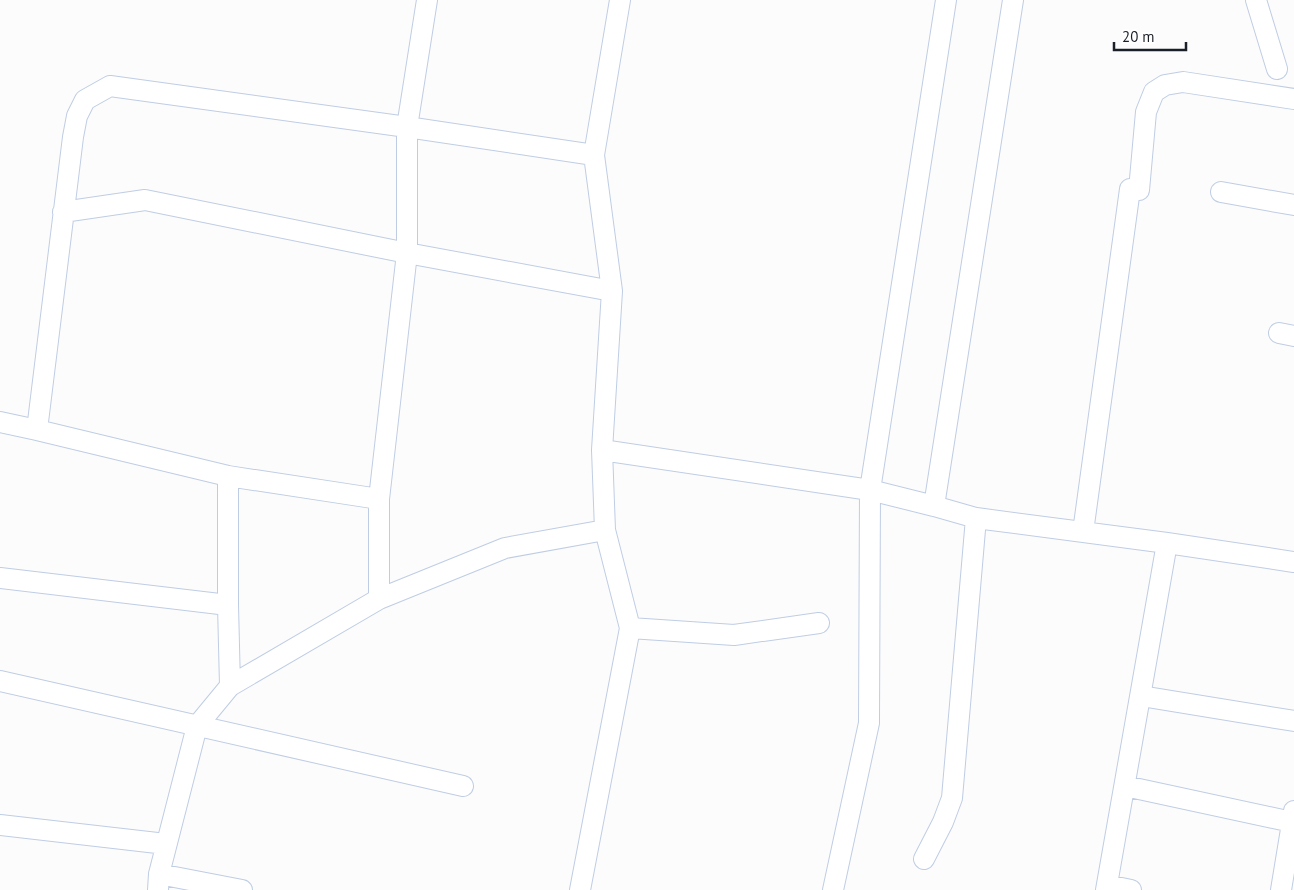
<svg xmlns="http://www.w3.org/2000/svg" width="1294" height="890" font-family="'PT Sans',sans-serif">
	<style>
		.lines { fill: none; stroke-linecap: round; stroke-linejoin: round }
		.street-casing { stroke: #bfcde4; stroke-width: 22 }
		.street { stroke: #fff; stroke-width: 20 }
	</style>
	<rect width="100%" height="100%" fill="#fcfcfc"/>
	<g class="lines">
		<defs>
			<path id="street" d="M1256,0L1277,69
				M1139,190L1146,112L1154,92L1165,85L1183,82L1294,99
				M1221,192L1294,205
				M63,212L145,200L407,253V127L427,0
				M612,291L594,155L620,0
				M1279,333L1294,336
				M0,422L37,430L228,476L379,499
				M37,430L73,137L77,116L85,100L110,86L407,127L594,155
				M228,476V605L230,686
				M934,506L1013,0
				M1083,532L1130,189
				M0,578L228,605
				M379,599V499L407,253L612,291L602,450L870,490L934,506L976,518L1167,543L1294,562
				M630,628L734,635L819,623
				M0,681L463,786
				M1141,696L1294,721
				M1125,786L1292,822
				M0,825L166,844
				M924,859L943,822L952,798L976,518
				M159,874L242,890
				M1107,885L1131,890
				M158,890L159,874L197,726L230,686L379,599L505,548L605,530
				M580,890L630,628L605,530L602,450
				M833,890L869,723L870,490L946,0
				M1106,890L1167,543
				M1281,890L1294,811"/>
		</defs>
		<!-- street casing -->
		<use href="#street" class="street-casing"/>
		<!-- street -->
		<use href="#street" class="street"/>
	</g>
	<!-- scale -->
	<path d="M1114 42v8h72v-8" fill="none" stroke="#1a1f27" stroke-width="2.5"/>
	<text x="1122" y="42" font-size="15" fill="#1a1f27" stroke="#ffffff" stroke-width="4" paint-order="stroke">20 m</text>
</svg>
